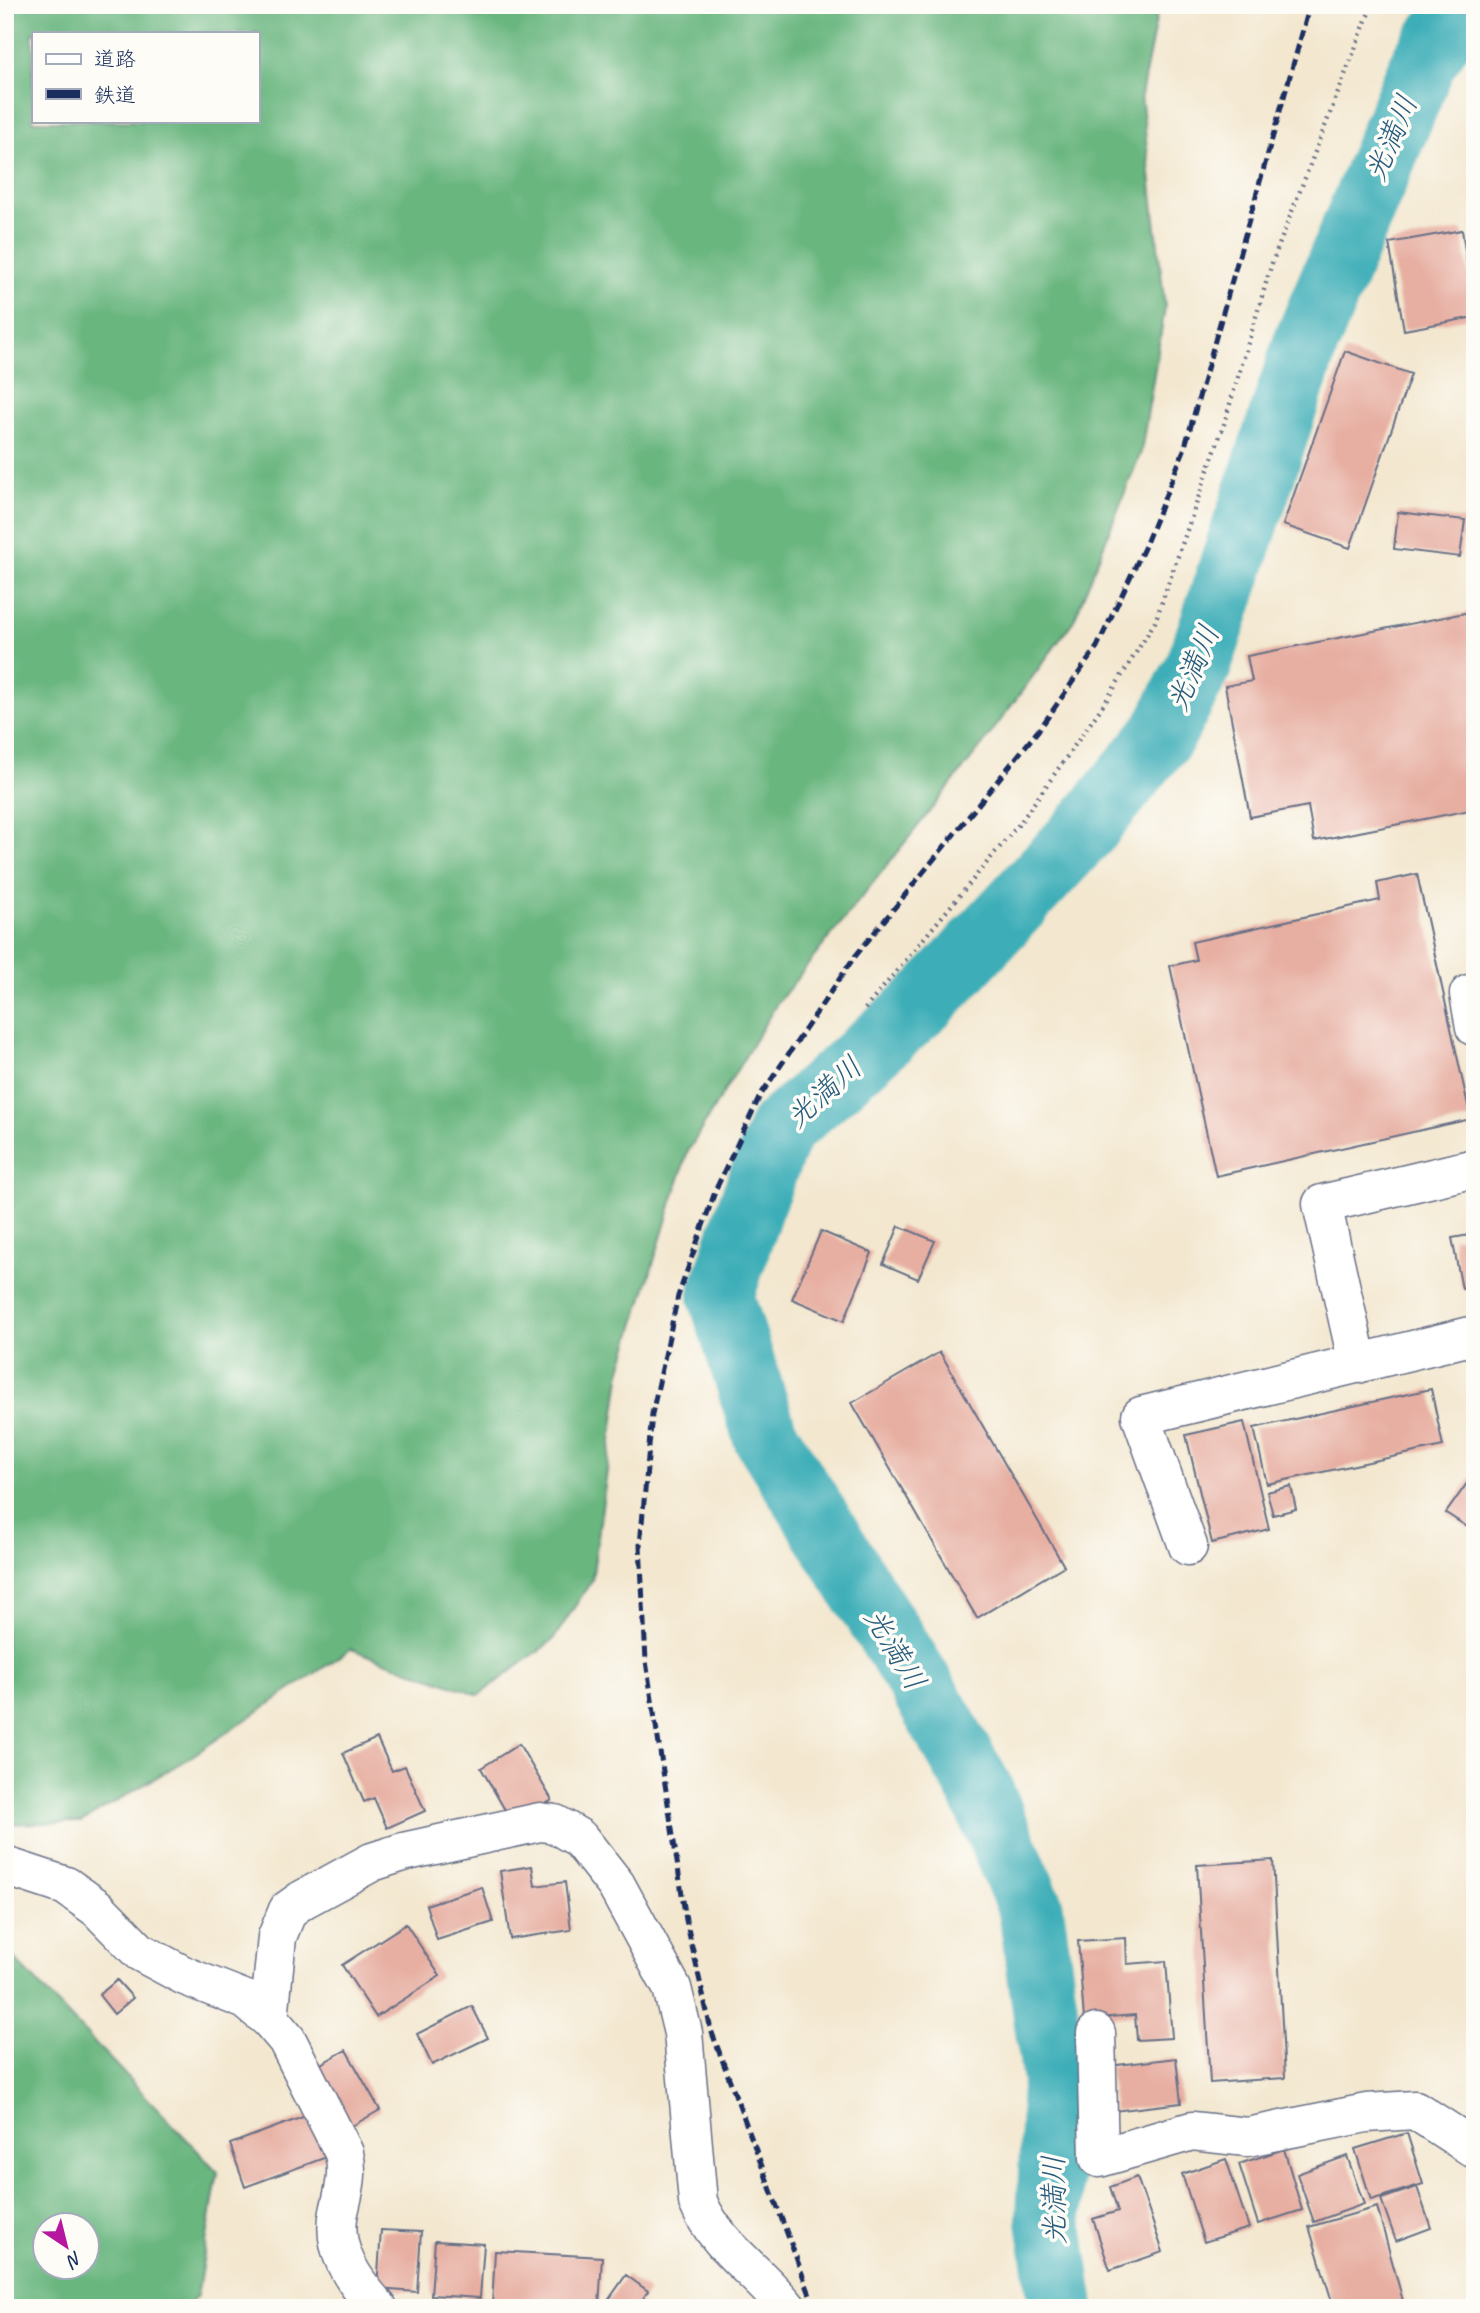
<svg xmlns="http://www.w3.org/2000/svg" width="1480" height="2313" font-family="Caveat,'Klee One',sans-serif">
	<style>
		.forest { fill: #69b67f; stroke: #42726e; stroke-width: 2; fill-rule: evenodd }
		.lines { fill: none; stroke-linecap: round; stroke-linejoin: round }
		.river { stroke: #3daeb8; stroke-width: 66 }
		.building { fill: #e7afa2 }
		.minor-casing { stroke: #676f86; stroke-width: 41 }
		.path { stroke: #676f86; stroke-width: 4.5; stroke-dasharray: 2 5; stroke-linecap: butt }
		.minor { stroke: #fff; stroke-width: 38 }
		.rail { stroke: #1b2f5e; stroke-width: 5; stroke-dasharray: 10 5; stroke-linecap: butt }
		.labels { text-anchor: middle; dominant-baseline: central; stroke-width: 7; stroke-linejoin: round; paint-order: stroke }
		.water-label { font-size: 30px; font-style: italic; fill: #275b7e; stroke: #fdfcf7 }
	</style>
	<rect width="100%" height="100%" fill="#fdfcf7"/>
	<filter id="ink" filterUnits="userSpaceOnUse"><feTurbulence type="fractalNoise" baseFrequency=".0143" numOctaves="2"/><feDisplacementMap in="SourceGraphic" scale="14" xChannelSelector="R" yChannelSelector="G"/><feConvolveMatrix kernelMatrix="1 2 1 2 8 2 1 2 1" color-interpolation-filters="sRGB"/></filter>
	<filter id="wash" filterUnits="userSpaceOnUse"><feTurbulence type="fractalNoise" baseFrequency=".00686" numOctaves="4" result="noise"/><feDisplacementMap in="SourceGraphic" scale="28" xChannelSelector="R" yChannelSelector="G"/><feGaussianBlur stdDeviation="1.57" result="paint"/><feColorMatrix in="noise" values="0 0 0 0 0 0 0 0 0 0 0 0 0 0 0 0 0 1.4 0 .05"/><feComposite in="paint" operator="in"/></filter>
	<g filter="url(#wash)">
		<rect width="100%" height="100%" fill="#f3e7cf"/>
		<!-- forest -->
		<path class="forest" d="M5,5H1159L1141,95L1165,308L1141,452L1074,620L984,743L776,1005L687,1153L621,1369L592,1580L553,1640L479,1695L351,1649L189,1758L81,1822L5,1824ZM33,33H257V121H33Z
			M5,1949L218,2172L197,2296L185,2308H5ZM46,2226H88V2268H46Z"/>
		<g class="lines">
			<!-- river -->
			<path class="river" d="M1062,2308L1049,2220L1055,2080L1031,1909L979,1787L919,1682L765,1435L721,1296L750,1208L781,1129L927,1000L1087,828L1164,733L1199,665L1306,343L1423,63L1461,5"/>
		</g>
		<g id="blocks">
			<!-- building -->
			<path class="building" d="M1462,230L1475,317L1404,330L1389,243Z
				M1345,351L1411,374L1350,548L1283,525Z
				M1398,512L1465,520L1460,557L1394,549Z
				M1475,611V809L1314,841L1308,806L1250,817L1225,686L1252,681L1247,656Z
				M1417,874L1471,1119L1216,1176L1170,966L1196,960L1192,942L1380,900L1377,883Z
				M899,1226L935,1241L918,1279L883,1264Z
				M821,1231L872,1253L844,1321L792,1299Z
				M1475,1234V1286L1462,1289L1452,1238Z
				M940,1352L1064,1566L977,1618L852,1403Z
				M1431,1389L1443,1446L1267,1484L1254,1428Z
				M1244,1422L1269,1529L1212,1543L1186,1435Z
				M1475,1472V1532L1446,1513Z
				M1291,1486L1296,1509L1273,1515L1267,1492Z
				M377,1738L392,1771L405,1766L425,1811L387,1828L374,1798L364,1802L343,1753Z
				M519,1744L552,1800L513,1824L481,1768Z
				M1273,1860L1285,2078L1210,2083L1197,1865Z
				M532,1866L535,1886L565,1882L571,1930L510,1939L500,1871Z
				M482,1887L493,1922L437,1940L426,1905Z
				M406,1924L440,1976L376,2017L342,1965Z
				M1126,1938L1127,1964L1166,1961L1172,2038L1137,2040L1135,2015L1084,2019L1078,1941Z
				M117,1980L133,1998L114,2014L99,1995Z
				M472,2006L488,2038L432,2065L417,2034Z
				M346,2050L380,2110L345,2130L310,2070Z
				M1176,2058L1181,2103L1114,2111L1109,2066Z
				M319,2111L335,2154L245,2187L230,2144Z
				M1407,2133L1423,2184L1371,2200L1355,2149Z
				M1284,2149L1302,2210L1258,2224L1239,2164Z
				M1347,2156L1364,2204L1314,2222L1297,2174Z
				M1226,2159L1249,2228L1204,2242L1182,2174Z
				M1137,2177L1163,2252L1110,2270L1093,2219L1118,2211L1110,2187Z
				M1417,2187L1431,2228L1396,2241L1381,2199Z
				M1377,2207L1405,2308H1334L1309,2227Z
				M381,2230L421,2232L417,2292L377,2289Z
				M435,2241L484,2244L480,2298L431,2295Z
				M495,2251L602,2257L599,2308L492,2306Z
				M626,2275L648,2291L637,2308H608L605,2305Z"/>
		</g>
	</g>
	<g filter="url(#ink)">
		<use href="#blocks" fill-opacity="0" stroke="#676f86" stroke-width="2"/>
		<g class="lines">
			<defs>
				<path id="minor" d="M1475,993L1469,994L1475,1027
					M1358,1364L1322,1204L1475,1168
					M1188,1546L1141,1416L1475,1335
					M5,1866L66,1886L97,1908L140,1952L185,1976L246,2000L269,2019L287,2040L344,2153C349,2175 344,2190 339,2212C331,2249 353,2281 378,2308
					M269,2019L277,1937L288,1910L302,1900L372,1862L403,1852L540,1822L555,1824L579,1838L616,1885L672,1988L683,2033L698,2202C716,2246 758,2271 787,2308
					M1096,2033L1099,2158L1192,2131L1247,2137L1366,2113L1415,2110L1475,2149"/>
			</defs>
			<!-- minor casing -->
			<use href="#minor" class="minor-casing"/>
			<!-- path -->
			<path class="path" d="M865,1009L1020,823L1106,701L1155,622L1224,424L1272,263L1372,5"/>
			<!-- minor -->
			<use href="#minor" class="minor"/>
			<!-- rail -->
			<path class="rail" d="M815,2308L711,2030L686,1920L646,1661L640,1545L652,1414L678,1296L716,1189L760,1096L853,959L1041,727L1097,647L1144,548L1184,450L1310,5"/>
		</g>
	</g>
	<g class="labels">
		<!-- water labels -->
		<g class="water-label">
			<text transform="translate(1391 138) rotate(-67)">光満川</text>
			<text transform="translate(1193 668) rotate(-67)">光満川</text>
			<text transform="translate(824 1092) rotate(-42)">光満川</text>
			<text transform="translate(895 1649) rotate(59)">光満川</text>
			<text transform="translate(1054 2200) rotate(-91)">光満川</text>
		</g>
	</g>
	<!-- margin -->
	<rect width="1480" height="2313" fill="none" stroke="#fdfcf7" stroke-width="28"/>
	<!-- legend -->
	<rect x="32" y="32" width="228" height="91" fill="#fdfcf7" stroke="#a3aaba" stroke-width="2"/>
	<rect x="46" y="54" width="35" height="10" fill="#ffffff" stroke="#a3aaba" stroke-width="2"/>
	<text x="94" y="66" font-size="21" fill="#1b2f5e">道路</text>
	<rect x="46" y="89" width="35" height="10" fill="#1b2f5e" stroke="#a3aaba" stroke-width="2"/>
	<text x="94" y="102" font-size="21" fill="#1b2f5e">鉄道</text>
	<!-- north arrow -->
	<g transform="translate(66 2246) rotate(145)"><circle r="33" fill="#fdfcf7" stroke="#a3aaba" stroke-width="2"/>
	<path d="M0-5L12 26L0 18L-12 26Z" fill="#b5179e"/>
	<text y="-10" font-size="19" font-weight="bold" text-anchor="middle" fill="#1b2f5e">N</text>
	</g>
</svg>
